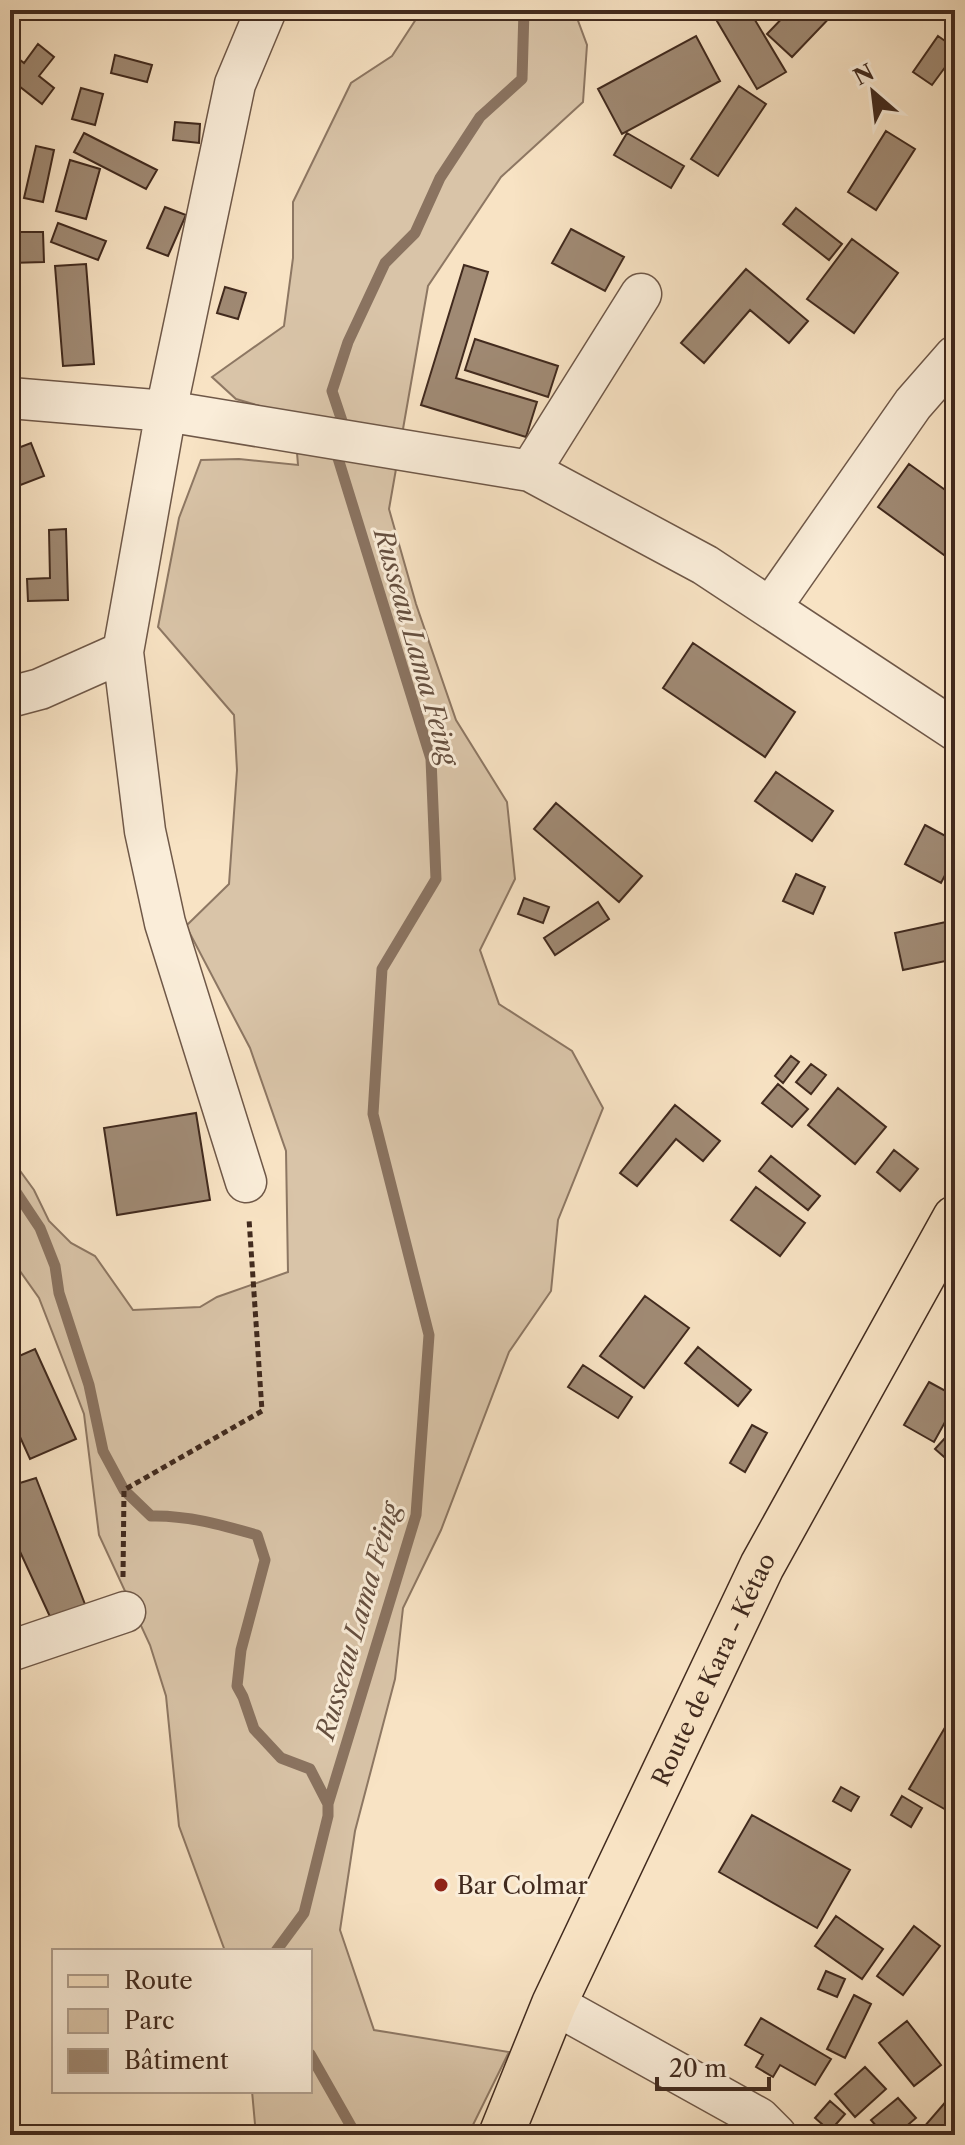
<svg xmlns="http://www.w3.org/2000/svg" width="965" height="2145" font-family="'Libre Caslon Text',serif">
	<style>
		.green { fill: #d9c4a8; stroke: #8d7763; stroke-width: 2 }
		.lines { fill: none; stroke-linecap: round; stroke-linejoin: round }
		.stream { stroke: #8a7360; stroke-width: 11 }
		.building { fill: #a08a74; stroke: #412a1e; stroke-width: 2 }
		.street-casing { stroke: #6f5848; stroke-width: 43 }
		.primary-casing { stroke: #412a1e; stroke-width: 47 }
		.path { stroke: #412a1e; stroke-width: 5; stroke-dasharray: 6 4; stroke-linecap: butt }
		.street { stroke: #faedd9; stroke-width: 40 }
		.primary { stroke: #f8e3c4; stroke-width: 44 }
		.poi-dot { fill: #8f2418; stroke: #faedd9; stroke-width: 3 }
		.labels { text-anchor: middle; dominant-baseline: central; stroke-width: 6; stroke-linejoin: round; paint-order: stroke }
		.street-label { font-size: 24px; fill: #412a1e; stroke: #faedd9 }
		.poi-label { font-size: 24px; fill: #412a1e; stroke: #faedd9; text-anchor: start }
		.water-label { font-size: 26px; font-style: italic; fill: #654f3f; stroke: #faedd9 }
	</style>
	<rect width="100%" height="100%" fill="#f8e3c4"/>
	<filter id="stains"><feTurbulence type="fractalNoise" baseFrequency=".0025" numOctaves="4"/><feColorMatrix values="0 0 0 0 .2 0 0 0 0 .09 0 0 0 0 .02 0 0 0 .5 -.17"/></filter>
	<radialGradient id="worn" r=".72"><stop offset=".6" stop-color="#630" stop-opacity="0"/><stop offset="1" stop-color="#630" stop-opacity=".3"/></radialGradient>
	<!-- green -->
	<path class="green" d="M422,10H574L587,45L583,102L501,177L428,286L389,509L416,604L456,720L507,802L515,879L480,950L499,1004L572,1051L603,1108L558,1220L551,1291L509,1352L441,1530L403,1608L395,1679L355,1831L340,1930L374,2030L509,2052L468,2135H256L252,2091H310V1951H225L179,1826L166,1696L150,1645L99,1535L84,1414L39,1298L10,1257V1157L34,1190L49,1221L71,1243L95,1256L133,1310L200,1307L217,1297L288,1272L286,1151L250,1048L186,926L229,884L237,770L234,715L158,627L179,518L201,460L239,459L298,465L294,416L236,399L212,377L284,326L293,258V202L351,83L392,56Z"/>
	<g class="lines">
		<!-- stream -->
		<path class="stream" d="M10,1183L40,1228L55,1266L59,1293L89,1385L103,1451L124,1490L151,1516C187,1515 222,1525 257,1535L265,1560L241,1650L237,1686L243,1697L254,1729L281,1758L310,1769L328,1804
			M276,1951L304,1913L328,1816V1804L416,1515L429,1335L373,1114L382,969L436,879L431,759L337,455L342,421L332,391L348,342L385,263L415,233L440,178L480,117L522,79L524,10
			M310,2054L356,2135"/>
	</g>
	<!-- building -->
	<path class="building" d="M736,10H749L786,72L757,89L717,21Z
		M790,10H837L792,57L767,34Z
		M696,36L720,81L622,134L598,89Z
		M938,36L955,48V72L946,66L932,85L913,72Z
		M38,44L54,57L39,76L54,88L42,104L10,79V52L24,63Z
		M115,55L152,65L147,82L111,73Z
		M739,86L766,104L718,176L691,159Z
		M81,88L103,94L95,125L72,119Z
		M175,122L200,124L199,143L173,140Z
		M886,131L915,149L876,210L848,192Z
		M84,133L157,170L146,189L74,152Z
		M627,133L684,166L671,188L614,155Z
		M36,146L54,150L43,202L24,198Z
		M70,160L100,169L86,219L56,211Z
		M165,207L186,215L168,256L147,248Z
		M796,208L842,244L829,260L783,224Z
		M58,223L106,241L98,260L51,242Z
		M571,229L624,257L605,291L552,263Z
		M10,232H43L44,262L10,263Z
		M852,239L898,273L854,333L807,299Z
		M86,264L94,364L63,366L55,266Z
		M464,265L488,272L456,378L537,402L526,437L421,405Z
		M746,269L808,321L789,343L750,310L704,363L681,343Z
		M225,287L246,293L238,319L217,313Z
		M475,339L558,366L548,397L465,370Z
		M31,443L44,476L10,489V451Z
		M909,464L955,497V563L878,507Z
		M66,529L68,600L28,601L27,579L50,578L49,530Z
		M693,643L795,712L765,757L663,688Z
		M776,772L833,811L812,841L755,801Z
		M556,803L642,876L619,902L534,829Z
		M925,825L955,841V856L941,883L905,864Z
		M796,874L825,887L813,914L783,901Z
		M524,898L549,907L543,923L518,914Z
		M598,902L609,919L555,955L544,938Z
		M955,920V959L903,970L895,933Z
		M791,1056L799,1062L783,1083L775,1076Z
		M811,1064L826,1075L811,1094L796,1082Z
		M778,1084L808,1109L792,1127L762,1103Z
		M838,1088L886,1127L855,1164L808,1125Z
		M675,1105L720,1141L703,1161L676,1139L637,1186L620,1173Z
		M196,1113L210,1200L117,1215L104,1128Z
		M894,1150L918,1169L900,1191L877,1172Z
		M771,1156L820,1196L808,1210L759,1171Z
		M756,1187L805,1223L780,1256L731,1220Z
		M645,1296L689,1328L644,1388L600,1356Z
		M698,1347L751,1390L738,1406L685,1363Z
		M35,1349L76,1439L30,1459L10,1415V1360Z
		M583,1365L632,1397L618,1418L568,1387Z
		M929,1382L955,1396V1404L934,1442L904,1425Z
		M752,1425L767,1433L745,1472L730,1463Z
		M955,1427V1458L951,1463L935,1449Z
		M36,1478L88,1612L52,1621L10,1530V1486Z
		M954,1712L955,1799L948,1811L909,1789Z
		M841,1787L859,1797L851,1811L833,1801Z
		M902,1796L922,1808L911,1827L891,1815Z
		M752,1815L850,1870L817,1928L719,1872Z
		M836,1916L883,1949L862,1979L815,1946Z
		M914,1926L940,1946L903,1995L877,1976Z
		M826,1971L845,1979L837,1997L818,1989Z
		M854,1995L871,2004L845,2058L827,2049Z
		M761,2018L831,2059L815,2085L780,2065L773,2077L756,2067L763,2055L745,2045Z
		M907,2021L941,2065L914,2086L879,2043Z
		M865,2067L886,2089L855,2117L835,2094Z
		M955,2091V2135H917Z
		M898,2098L916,2118L896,2135H884L871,2120Z
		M830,2101L845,2114L830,2131L815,2118Z
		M844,2129L858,2131L857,2135H843Z"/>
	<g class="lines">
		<defs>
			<path id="street" d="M10,398L166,411L530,471L705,565L955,730
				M530,471L641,294
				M771,607L913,404L955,356
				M123,652L145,831L165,923L246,1182
				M10,697L40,689L123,652L166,411L235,84L266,10
				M10,1651L125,1612
				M554,2004L759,2118L776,2135"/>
			<g id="primary">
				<path id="s1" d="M501,2135L554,2004L762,1566L955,1218"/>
			</g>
		</defs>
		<!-- street casing -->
		<use href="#street" class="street-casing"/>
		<!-- primary casing -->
		<use href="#primary" class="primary-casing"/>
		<!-- path -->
		<path class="path" d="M123,1577L124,1490L262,1411L249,1219"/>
		<!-- street -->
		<use href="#street" class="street"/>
		<!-- primary -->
		<use href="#primary" class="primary"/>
	</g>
	<!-- markers -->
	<circle class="poi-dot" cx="441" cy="1885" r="8"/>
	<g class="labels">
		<!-- street labels -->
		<g class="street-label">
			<text stroke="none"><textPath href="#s1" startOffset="512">Route de Kara - Kétao</textPath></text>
		</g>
		<!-- poi labels -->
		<g class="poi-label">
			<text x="457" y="1885">Bar Colmar</text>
		</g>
		<!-- water labels -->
		<g class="water-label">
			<text transform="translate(416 647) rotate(74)">Russeau Lama Feing</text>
			<text transform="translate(358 1621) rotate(-74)">Russeau Lama Feing</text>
		</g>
	</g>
	<!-- margin -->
	<rect width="965" height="2145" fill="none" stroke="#f8e3c4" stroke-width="40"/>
	<rect x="12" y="12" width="941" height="2121" fill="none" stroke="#412a1e" stroke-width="4"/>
	<rect x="20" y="20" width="925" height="2105" fill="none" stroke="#412a1e" stroke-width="2"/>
	<!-- legend -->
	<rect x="52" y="1949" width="260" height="144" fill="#faedd9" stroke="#b09f8e" stroke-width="2"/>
	<rect x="68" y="1975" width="40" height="12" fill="#f8e3c4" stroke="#b09f8e" stroke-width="2"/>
	<text x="124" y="1989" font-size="24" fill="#412a1e">Route</text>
	<rect x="68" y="2009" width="40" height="24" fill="#d9c4a8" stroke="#b09f8e" stroke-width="2"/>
	<text x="124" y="2029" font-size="24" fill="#412a1e">Parc</text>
	<rect x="68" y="2049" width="40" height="24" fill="#a08a74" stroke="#b09f8e" stroke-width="2"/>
	<text x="124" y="2069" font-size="24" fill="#412a1e">Bâtiment</text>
	<!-- north arrow -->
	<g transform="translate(873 92) rotate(332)" stroke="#faedd9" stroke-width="6" paint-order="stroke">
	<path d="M0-6L14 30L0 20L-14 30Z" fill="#412a1e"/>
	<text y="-12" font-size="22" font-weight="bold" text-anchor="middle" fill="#412a1e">N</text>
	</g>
	<!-- scale -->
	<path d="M657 2077v12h112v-12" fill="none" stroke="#412a1e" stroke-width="4"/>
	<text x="669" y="2077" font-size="24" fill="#412a1e" stroke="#faedd9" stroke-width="6" paint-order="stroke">20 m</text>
	<rect width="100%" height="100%" filter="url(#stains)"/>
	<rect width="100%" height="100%" fill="url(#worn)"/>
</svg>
